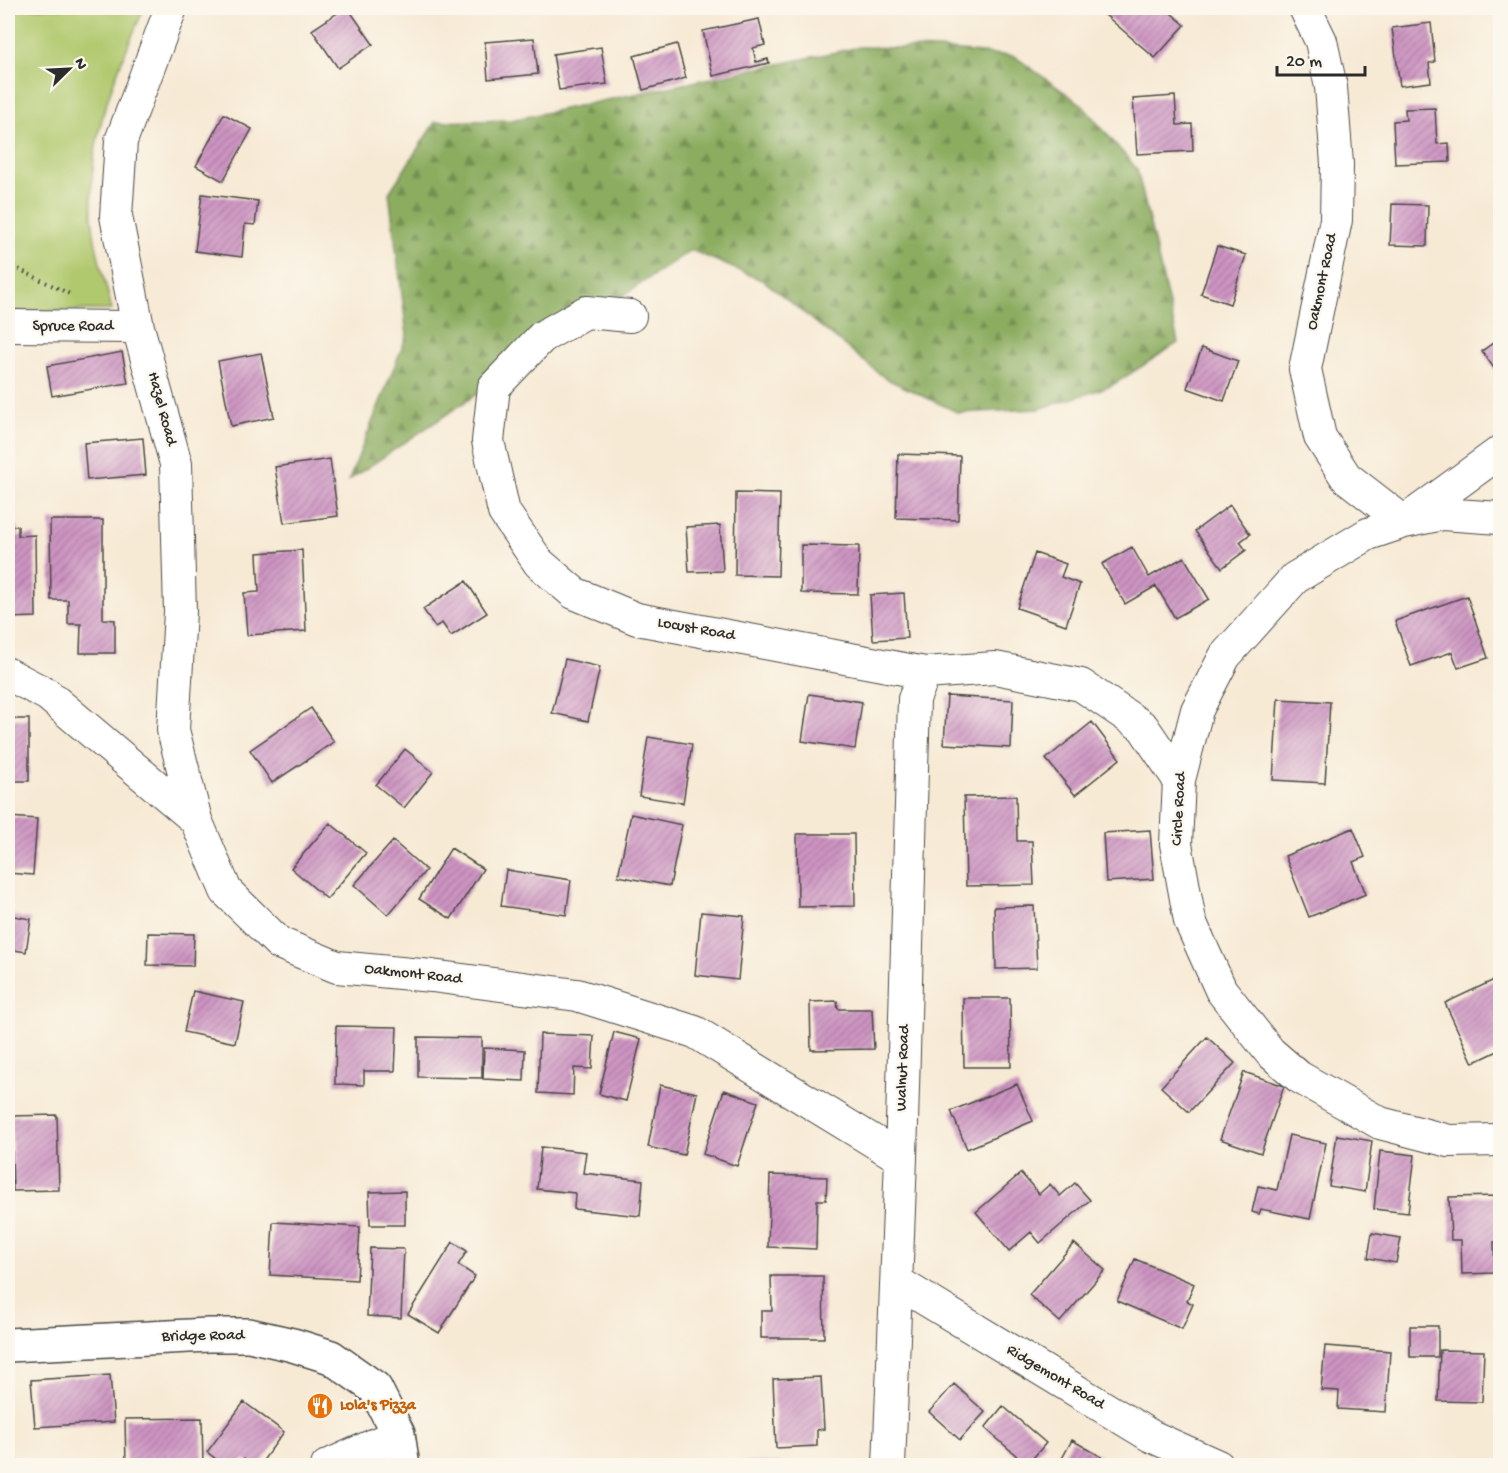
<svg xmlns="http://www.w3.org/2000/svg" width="1508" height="1473" font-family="'Gochi Hand',sans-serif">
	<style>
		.green { fill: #b1c96e; stroke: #6e7a4c; stroke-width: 1.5 }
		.forest { fill: url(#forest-firs); stroke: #5c6c46; stroke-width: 1.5 }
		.building { fill: url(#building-hatch) }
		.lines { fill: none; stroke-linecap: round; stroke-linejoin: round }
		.minor-casing { stroke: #4a4844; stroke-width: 34 }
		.tertiary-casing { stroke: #4a4844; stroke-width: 36 }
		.path { stroke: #4a4844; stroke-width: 4; stroke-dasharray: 1.5 4.5; stroke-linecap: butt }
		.minor { stroke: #fff; stroke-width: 32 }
		.tertiary { stroke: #fff; stroke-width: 33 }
		.labels { text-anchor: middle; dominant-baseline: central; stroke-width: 4.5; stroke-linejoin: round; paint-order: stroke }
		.street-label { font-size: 16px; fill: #2b2b2b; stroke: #fbf7ec }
		.food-label { font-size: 16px; font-weight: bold; fill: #c56008; stroke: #fbf7ec; text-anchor: start }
	</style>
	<defs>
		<pattern id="forest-firs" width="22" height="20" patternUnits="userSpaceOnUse" patternTransform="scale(1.5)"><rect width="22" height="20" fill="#8cad61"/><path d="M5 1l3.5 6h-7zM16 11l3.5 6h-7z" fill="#738d50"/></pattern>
		<pattern id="building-hatch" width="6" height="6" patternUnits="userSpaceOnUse" patternTransform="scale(1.5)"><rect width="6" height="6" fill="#cd94c2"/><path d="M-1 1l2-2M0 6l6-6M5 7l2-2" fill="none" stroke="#a7799e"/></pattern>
	</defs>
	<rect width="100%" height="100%" fill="#fbf7ec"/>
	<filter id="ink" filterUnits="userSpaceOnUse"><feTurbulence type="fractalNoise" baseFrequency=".0167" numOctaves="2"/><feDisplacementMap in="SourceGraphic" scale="12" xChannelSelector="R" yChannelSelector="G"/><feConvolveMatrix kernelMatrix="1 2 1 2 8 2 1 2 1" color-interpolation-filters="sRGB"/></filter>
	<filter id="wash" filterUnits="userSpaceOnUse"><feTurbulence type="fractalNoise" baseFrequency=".008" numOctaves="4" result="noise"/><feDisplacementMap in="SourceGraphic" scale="24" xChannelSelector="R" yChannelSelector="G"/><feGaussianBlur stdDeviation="1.35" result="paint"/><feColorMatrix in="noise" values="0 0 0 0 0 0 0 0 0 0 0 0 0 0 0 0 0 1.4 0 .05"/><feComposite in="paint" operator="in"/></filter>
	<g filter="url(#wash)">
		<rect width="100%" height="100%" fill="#f7ead5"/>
		<!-- green -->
		<path class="green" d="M8,8H144C112,83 82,149 94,234C98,259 106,285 112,310L8,311Z"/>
		<!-- forest -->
		<path class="forest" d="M860,47L938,49L1014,56L1081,104L1137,169L1178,343L1111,386L1039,409L959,413L885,378L764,281L691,250L349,480L407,335L389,193L435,122L511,120Z"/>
		<g id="blocks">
			<!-- building -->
			<path class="building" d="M345,8H348L373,44L338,68L312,30Z
				M1110,8H1165L1185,25L1155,58L1104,14Z
				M759,19L765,45L753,48L756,62L768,59L769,63L713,76L703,31Z
				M1431,23L1435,62L1429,63L1431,82L1400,86L1392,28Z
				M534,38L538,74L488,79L485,42Z
				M677,44L686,78L643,90L634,56Z
				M601,47L607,84L559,90L553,54Z
				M1175,96L1177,125L1192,124L1193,151L1137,154L1133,99Z
				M1435,108L1437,144L1449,143L1450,162L1395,164L1393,121L1406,120L1405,109Z
				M224,114L252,129L223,181L196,166Z
				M202,194L258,201L255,225L245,224L242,257L195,251Z
				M1392,204L1428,205L1427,246L1390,245Z
				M1217,246L1246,255L1230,304L1201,294Z
				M1500,338V377L1482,351Z
				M1202,348L1238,361L1224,401L1187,388Z
				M122,352L128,383L52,396L47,366Z
				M261,353L274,417L231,426L218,361Z
				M143,438L146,475L87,480L84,443Z
				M898,454L960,456L958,520L896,518Z
				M330,459L338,516L284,523L275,467Z
				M736,493L780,494L778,576L735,575Z
				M1230,505L1250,534L1240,542L1246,550L1222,568L1195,531Z
				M50,520H103V619L115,620V653H80L81,624H68V600H51Z
				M720,525L723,571L689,572L686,527Z
				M8,526H18V536L35,535L36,617L8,618Z
				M801,545L859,546L858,594L801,593Z
				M1132,547L1149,577L1184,557L1209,599L1175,618L1156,586L1125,604L1102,564Z
				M302,550L306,631L247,635L244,593L259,592L257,553Z
				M1035,553L1066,564L1061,577L1080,584L1066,625L1017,608Z
				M466,581L487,613L451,636L442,623L435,627L423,609Z
				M904,593L907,638L873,640L870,595Z
				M1467,596L1488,658L1458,668L1452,652L1411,666L1395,621Z
				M565,659L600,667L588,721L552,713Z
				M809,694L862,702L855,749L802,741Z
				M947,696L1013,700L1011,748L944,744Z
				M1278,699L1330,702L1325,783L1273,780Z
				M311,708L334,742L272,783L250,750Z
				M8,719H29V781H8Z
				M1092,722L1120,759L1075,795L1046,759Z
				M648,737L692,744L683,803L639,796Z
				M405,749L433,772L404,808L376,785Z
				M1016,796L1017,841H1032L1034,885L966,886L964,797Z
				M631,814L682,825L670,886L618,876Z
				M8,817L37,819L33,875L8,873Z
				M330,823L366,853L327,899L291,868Z
				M1353,828L1365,857L1353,862L1366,894L1309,917L1285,856Z
				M1150,830L1154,879L1106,882L1103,833Z
				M797,834H854L855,906L798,907Z
				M393,841L426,870L388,915L354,885Z
				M451,848L483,869L451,919L419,899Z
				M506,870L571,880L566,915L501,906Z
				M1034,906L1037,968L996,969L994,907Z
				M701,912L744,916L738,980L695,975Z
				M8,915L31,919L26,952L8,949Z
				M148,933L194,934L193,966L147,965Z
				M1494,980L1500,993V1050L1473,1063L1445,1003Z
				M193,991L244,1002L235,1043L184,1032Z
				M963,998H1010L1011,1067H964Z
				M837,1001L838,1009H872L874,1049L811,1050L810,1002Z
				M336,1026L397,1027L395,1071H364V1085L335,1084Z
				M614,1032L641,1039L626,1101L599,1094Z
				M540,1034L594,1036L592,1069L574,1068L573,1095L538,1093Z
				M418,1037L482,1038V1078L418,1077Z
				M1207,1037L1235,1063L1189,1112L1161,1087Z
				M484,1048L525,1050L524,1081L483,1079Z
				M1244,1072L1284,1086L1261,1153L1220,1139Z
				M1017,1084L1033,1121L967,1149L951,1111Z
				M660,1085L697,1093L684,1155L648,1147Z
				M724,1090L758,1102L737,1166L703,1154Z
				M57,1115L59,1190L13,1191L11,1116Z
				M1289,1135L1326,1143L1310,1219L1261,1209L1259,1214L1252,1212L1258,1186L1277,1190Z
				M1337,1135L1372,1141L1365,1192L1329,1186Z
				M541,1147L586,1152L583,1173L643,1180L640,1216L574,1209L575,1193L537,1189Z
				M1380,1151L1415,1155L1408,1213L1374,1209Z
				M1021,1173L1039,1194L1050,1184L1060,1196L1075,1183L1090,1200L1040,1243L1031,1232L1009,1251L976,1212Z
				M770,1175L827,1177L826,1200H817L816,1249L768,1247Z
				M405,1191V1225H370L369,1192Z
				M1500,1196V1242H1494L1495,1273L1462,1274L1461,1240H1451L1449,1197Z
				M273,1222L360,1227L357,1280L270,1275Z
				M1372,1233L1401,1238L1396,1263L1368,1258Z
				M453,1242L467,1251L458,1265L475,1276L439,1333L408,1314Z
				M1074,1243L1105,1270L1060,1322L1029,1295Z
				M370,1248L404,1249L401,1318L367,1316Z
				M1135,1259L1194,1284L1187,1301L1193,1304L1182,1329L1117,1301Z
				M771,1276H823L824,1338H761V1311H772Z
				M1410,1326H1438V1357H1410Z
				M1325,1346L1390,1351L1386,1412L1338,1409L1339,1391L1321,1390Z
				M1440,1350L1484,1351L1482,1402L1438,1401Z
				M110,1375L114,1422L35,1427L31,1380Z
				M821,1377L824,1429L817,1430V1446L776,1448L773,1379Z
				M954,1384L985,1412L960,1440L929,1412Z
				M244,1402L284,1432L259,1466H253L244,1459L239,1466H225L207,1452Z
				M1003,1406L1046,1443L1027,1465L985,1428Z
				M202,1418L203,1466H126L125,1419Z
				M1072,1440L1102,1457L1098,1466H1058Z
				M699,1462L781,1463V1466H699Z"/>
		</g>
	</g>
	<g filter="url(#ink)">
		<use href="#blocks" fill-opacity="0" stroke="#4a4844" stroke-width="1.5"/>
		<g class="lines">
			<defs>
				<path id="minor" d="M171,8L121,141L116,216L138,327L176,464L180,612L173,730L196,820
					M1305,8L1321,41L1331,87L1337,164L1336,220L1305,369L1320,437L1346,477L1404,522L1500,452
					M630,316L586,312L542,337L494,387L488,441L504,512L539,563L574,593L637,619L925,673L995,668L1081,685L1143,727L1179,780
					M8,326L138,327
					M1500,518L1442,514L1404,522L1368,534L1295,578L1225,656L1197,710L1179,780L1176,844L1190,921L1221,990L1270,1052L1299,1077L1380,1123L1449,1141L1500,1140
					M8,674L48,695L196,820L226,891L279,943L337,967L432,976L577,995L695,1032L901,1158
					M897,1282L1151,1436L1218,1466
					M327,1466L398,1434
					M889,1466L901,1158L914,699L925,673"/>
				<path id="tertiary" d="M8,1345L209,1335H249L293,1345L331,1357L375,1388L398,1434L403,1466"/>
			</defs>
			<!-- minor casing -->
			<use href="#minor" class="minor-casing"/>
			<!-- tertiary casing -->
			<use href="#tertiary" class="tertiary-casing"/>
			<!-- path -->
			<path class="path" d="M8,264L72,295"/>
			<!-- minor -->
			<use href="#minor" class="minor"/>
			<!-- tertiary -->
			<use href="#tertiary" class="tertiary"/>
		</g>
	</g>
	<!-- icons -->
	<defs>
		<symbol id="restaurant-disc" viewBox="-11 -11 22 22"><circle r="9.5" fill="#e8710a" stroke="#fbf7ec"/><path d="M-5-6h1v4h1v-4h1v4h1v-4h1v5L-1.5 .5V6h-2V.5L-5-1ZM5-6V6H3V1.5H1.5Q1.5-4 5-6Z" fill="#fff"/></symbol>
	</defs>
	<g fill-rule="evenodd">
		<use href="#restaurant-disc" x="305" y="1391" width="30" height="30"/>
	</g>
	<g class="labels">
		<!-- street labels -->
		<g class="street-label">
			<text transform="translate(1323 282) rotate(-78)">Oakmont Road</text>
			<text x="73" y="327">Spruce Road</text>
			<text transform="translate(161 409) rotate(75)">Hazel Road</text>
			<text transform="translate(696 630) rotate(10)">Locust Road</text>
			<text transform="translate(1180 809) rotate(-87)">Circle Road</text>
			<text transform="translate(413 975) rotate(6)">Oakmont Road</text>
			<text transform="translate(904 1068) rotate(-88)">Walnut Road</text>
			<text transform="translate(203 1337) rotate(-1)">Bridge Road</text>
			<text transform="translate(1055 1378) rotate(31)">Ridgemont Road</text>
		</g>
		<!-- food labels -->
		<g class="food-label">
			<text x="340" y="1406">Lola's Pizza</text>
		</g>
	</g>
	<!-- margin -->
	<rect width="1508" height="1473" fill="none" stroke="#fbf7ec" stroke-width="30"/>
	<!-- north arrow -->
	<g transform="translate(69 69) rotate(66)" stroke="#fbf7ec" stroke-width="4.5" paint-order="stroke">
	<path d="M0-4.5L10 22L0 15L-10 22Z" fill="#2b2b2b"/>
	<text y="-9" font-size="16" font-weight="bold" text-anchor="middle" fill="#2b2b2b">N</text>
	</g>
	<!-- scale -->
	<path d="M1277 66v9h88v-9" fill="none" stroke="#2b2b2b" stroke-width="3"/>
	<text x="1286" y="66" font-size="18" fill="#2b2b2b" stroke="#fbf7ec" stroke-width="4.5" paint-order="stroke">20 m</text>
</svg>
